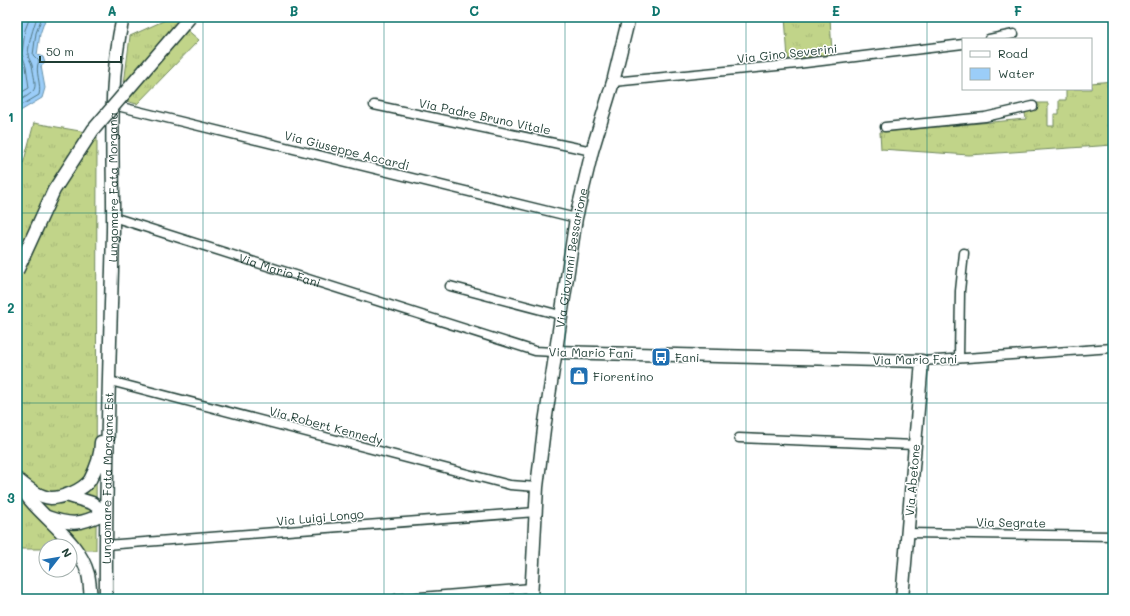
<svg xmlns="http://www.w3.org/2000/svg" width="1130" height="616" font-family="Mali,sans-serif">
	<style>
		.grass { fill: url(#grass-tufts); stroke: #70885e }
		.water { fill: #9bcdf8; stroke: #6993aa }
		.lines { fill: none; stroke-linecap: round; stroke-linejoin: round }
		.shore { stroke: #517782; stroke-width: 1 }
		.street-casing { stroke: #1f3d34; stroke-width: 11 }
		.secondary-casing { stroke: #1f3d34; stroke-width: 15 }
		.street { stroke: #fff; stroke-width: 8 }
		.secondary { stroke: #fff; stroke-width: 12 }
		.secondary-bridge-casing { stroke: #1f3d34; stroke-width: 15; stroke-linecap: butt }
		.secondary-bridge { stroke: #fff; stroke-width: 12 }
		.grid { fill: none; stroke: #0f766e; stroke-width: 1; stroke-opacity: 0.55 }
		.labels { text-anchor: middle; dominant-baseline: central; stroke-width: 3; stroke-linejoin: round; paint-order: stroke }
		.street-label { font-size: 12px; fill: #1f3d34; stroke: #fff }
		.poi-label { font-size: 12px; fill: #1f3d34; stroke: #fff; text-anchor: start }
		.neatline { fill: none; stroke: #0f766e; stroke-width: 1.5 }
		.grid-label { font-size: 13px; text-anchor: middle; font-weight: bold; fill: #0f766e }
	</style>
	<defs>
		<pattern id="grass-tufts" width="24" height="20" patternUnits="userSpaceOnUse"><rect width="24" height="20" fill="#c1d489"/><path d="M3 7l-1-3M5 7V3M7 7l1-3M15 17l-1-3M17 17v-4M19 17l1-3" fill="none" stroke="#a5b777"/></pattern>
	</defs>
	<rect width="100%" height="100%" fill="#fff"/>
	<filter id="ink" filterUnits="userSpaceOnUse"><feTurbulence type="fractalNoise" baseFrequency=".025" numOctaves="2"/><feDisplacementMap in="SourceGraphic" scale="8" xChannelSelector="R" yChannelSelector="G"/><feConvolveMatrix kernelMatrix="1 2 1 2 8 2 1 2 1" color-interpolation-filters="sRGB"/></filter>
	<g filter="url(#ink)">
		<!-- grass -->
		<path class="grass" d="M172,17L199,40L137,104L122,100L130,36Z
			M785,17H830L832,54L788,59Z
			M1113,81V145L969,155L881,149L880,132L1026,119L1024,108L1036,103H1048V126H1054V114H1059V100H1066V89H1091V83Z
			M34,123L97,134L96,550H70V546H46V549H17V187Z"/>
		<!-- water -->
		<path class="water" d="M17,17H46L40,34L37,55L43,57L45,63L41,66L45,88L42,98L17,113Z"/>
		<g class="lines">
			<!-- shore -->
			<path class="shore" d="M17,95L29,88L26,66L22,54L25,30L30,17
				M17,102C40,89 36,90 32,65C31,61 28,59 28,54C29,41 33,29 37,17
				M17,108L39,95C42,84 34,71 39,61L33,55L36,33L42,17"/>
			<defs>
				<g id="street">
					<path d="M989,39L1014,34"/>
					<path d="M613,82L797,64L963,44"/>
					<path d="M113,105L576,218"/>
					<path d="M374,105L592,151"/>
					<path d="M885,127L985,117L1033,106"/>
					<path id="s1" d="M113,217L535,351L554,352"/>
					<path d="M450,286L560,315"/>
					<path d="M959,358L960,291L964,253"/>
					<path d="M922,361L1113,348"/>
					<path d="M110,381L510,485L537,487"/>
					<path d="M739,438L915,445"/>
					<path d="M908,533L1113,536"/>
					<path d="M106,545L536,512"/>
					<path d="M396,599L532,588"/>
				</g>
				<g id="secondary">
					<path d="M554,352L922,361L902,599"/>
					<path d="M17,479C27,487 38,497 51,498C63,498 83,490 90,480C96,469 101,454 101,442"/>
					<path d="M20,486C38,517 78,537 88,574C90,582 90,591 91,599"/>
					<path d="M66,495L92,503L105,513"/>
					<path d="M47,517C73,526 81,524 105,513"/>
					<path id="s2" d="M106,599C105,476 110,353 113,231C114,160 107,87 123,17"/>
					<path id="s3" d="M531,599L537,487L544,429L576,218L592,151L613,82L629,17"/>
				</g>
			</defs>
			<!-- street casing -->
			<use href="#street" class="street-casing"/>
			<!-- secondary casing -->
			<use href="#secondary" class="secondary-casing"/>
			<!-- street -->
			<use href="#street" class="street"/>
			<!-- secondary -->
			<use href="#secondary" class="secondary"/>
			<defs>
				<path id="secondary-bridge" d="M17,271L54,190L93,130L190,17"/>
			</defs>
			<!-- secondary-bridge casing -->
			<use href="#secondary-bridge" class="secondary-bridge-casing"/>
			<!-- secondary-bridge -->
			<use href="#secondary-bridge" class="secondary-bridge"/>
		</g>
	</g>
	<!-- grid -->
	<path class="grid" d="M203,17V599M384,17V599M565,17V599M746,17V599M927,17V599M17,213H1113M17,403H1113"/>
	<!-- icons -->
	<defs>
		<symbol id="bus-square" viewBox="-11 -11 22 22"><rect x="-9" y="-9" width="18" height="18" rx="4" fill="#1f6fb2" stroke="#fff"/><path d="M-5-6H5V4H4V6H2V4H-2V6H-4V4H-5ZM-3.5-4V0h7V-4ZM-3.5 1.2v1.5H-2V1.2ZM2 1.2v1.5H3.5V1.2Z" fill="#fff"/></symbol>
		<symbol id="shop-square" viewBox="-11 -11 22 22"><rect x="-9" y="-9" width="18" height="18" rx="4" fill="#1f6fb2" stroke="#fff"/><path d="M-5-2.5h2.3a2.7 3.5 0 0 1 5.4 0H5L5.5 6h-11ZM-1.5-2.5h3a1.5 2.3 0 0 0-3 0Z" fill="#fff"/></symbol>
	</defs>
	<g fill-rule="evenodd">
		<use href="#bus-square" x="650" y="346" width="22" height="22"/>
		<use href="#shop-square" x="568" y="365" width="22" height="22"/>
	</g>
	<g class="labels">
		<!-- street labels -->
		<g class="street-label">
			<text transform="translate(787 53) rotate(-6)">Via Gino Severini</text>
			<text transform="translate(485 116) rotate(12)">Via Padre Bruno Vitale</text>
			<text transform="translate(347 150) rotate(14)">Via Giuseppe Accardi</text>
			<text stroke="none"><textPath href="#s2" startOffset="412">Lungomare Fata Morgana</textPath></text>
			<text stroke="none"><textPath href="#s3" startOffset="344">Via Giovanni Bessarione</textPath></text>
			<text stroke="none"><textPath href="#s1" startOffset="175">Via Mario Fani</textPath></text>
			<text transform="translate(591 352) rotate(1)">Via Mario Fani</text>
			<text transform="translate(915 359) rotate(-1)">Via Mario Fani</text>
			<text transform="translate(326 425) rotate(15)">Via Robert Kennedy</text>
			<text stroke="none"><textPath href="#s2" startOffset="121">Lungomare Fata Morgana Est</textPath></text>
			<text transform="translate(912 480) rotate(-85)">Via Abetone</text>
			<text transform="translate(320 517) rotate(-5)">Via Luigi Longo</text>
			<text transform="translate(1011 522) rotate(1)">Via Segrate</text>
		</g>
		<!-- poi labels -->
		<g class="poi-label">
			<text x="675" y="357">Fani</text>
			<text x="593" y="376">Fiorentino</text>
		</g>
	</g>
	<!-- margin -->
	<rect width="1130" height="616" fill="none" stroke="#fff" stroke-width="44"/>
	<!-- legend -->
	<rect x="962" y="38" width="130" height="52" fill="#ffffff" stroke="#a5b1ae"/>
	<rect x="970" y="51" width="20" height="6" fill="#ffffff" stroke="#a5b1ae"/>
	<text x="998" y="58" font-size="12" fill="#1f3d34">Road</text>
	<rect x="970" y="68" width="20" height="12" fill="#9bcdf8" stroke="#a5b1ae"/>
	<text x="998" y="78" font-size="12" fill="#1f3d34">Water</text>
	<!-- north arrow -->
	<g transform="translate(58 558) rotate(59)"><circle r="19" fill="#ffffff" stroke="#a5b1ae"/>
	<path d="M0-3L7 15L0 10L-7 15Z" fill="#1f6fb2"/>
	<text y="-6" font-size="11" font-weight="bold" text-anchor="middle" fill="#1f3d34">N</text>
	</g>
	<!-- scale -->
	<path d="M40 56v6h81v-6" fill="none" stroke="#1f3d34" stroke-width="2"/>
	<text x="46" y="56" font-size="12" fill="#1f3d34" stroke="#ffffff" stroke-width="3" paint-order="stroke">50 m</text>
	<rect x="22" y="22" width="1086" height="572" class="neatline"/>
	<g class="grid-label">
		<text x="112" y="16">A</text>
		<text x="294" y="16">B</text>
		<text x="474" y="16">C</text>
		<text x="656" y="16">D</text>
		<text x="836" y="16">E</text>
		<text x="1018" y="16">F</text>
		<text x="11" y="122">1</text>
		<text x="11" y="313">2</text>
		<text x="11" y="503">3</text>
	</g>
</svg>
